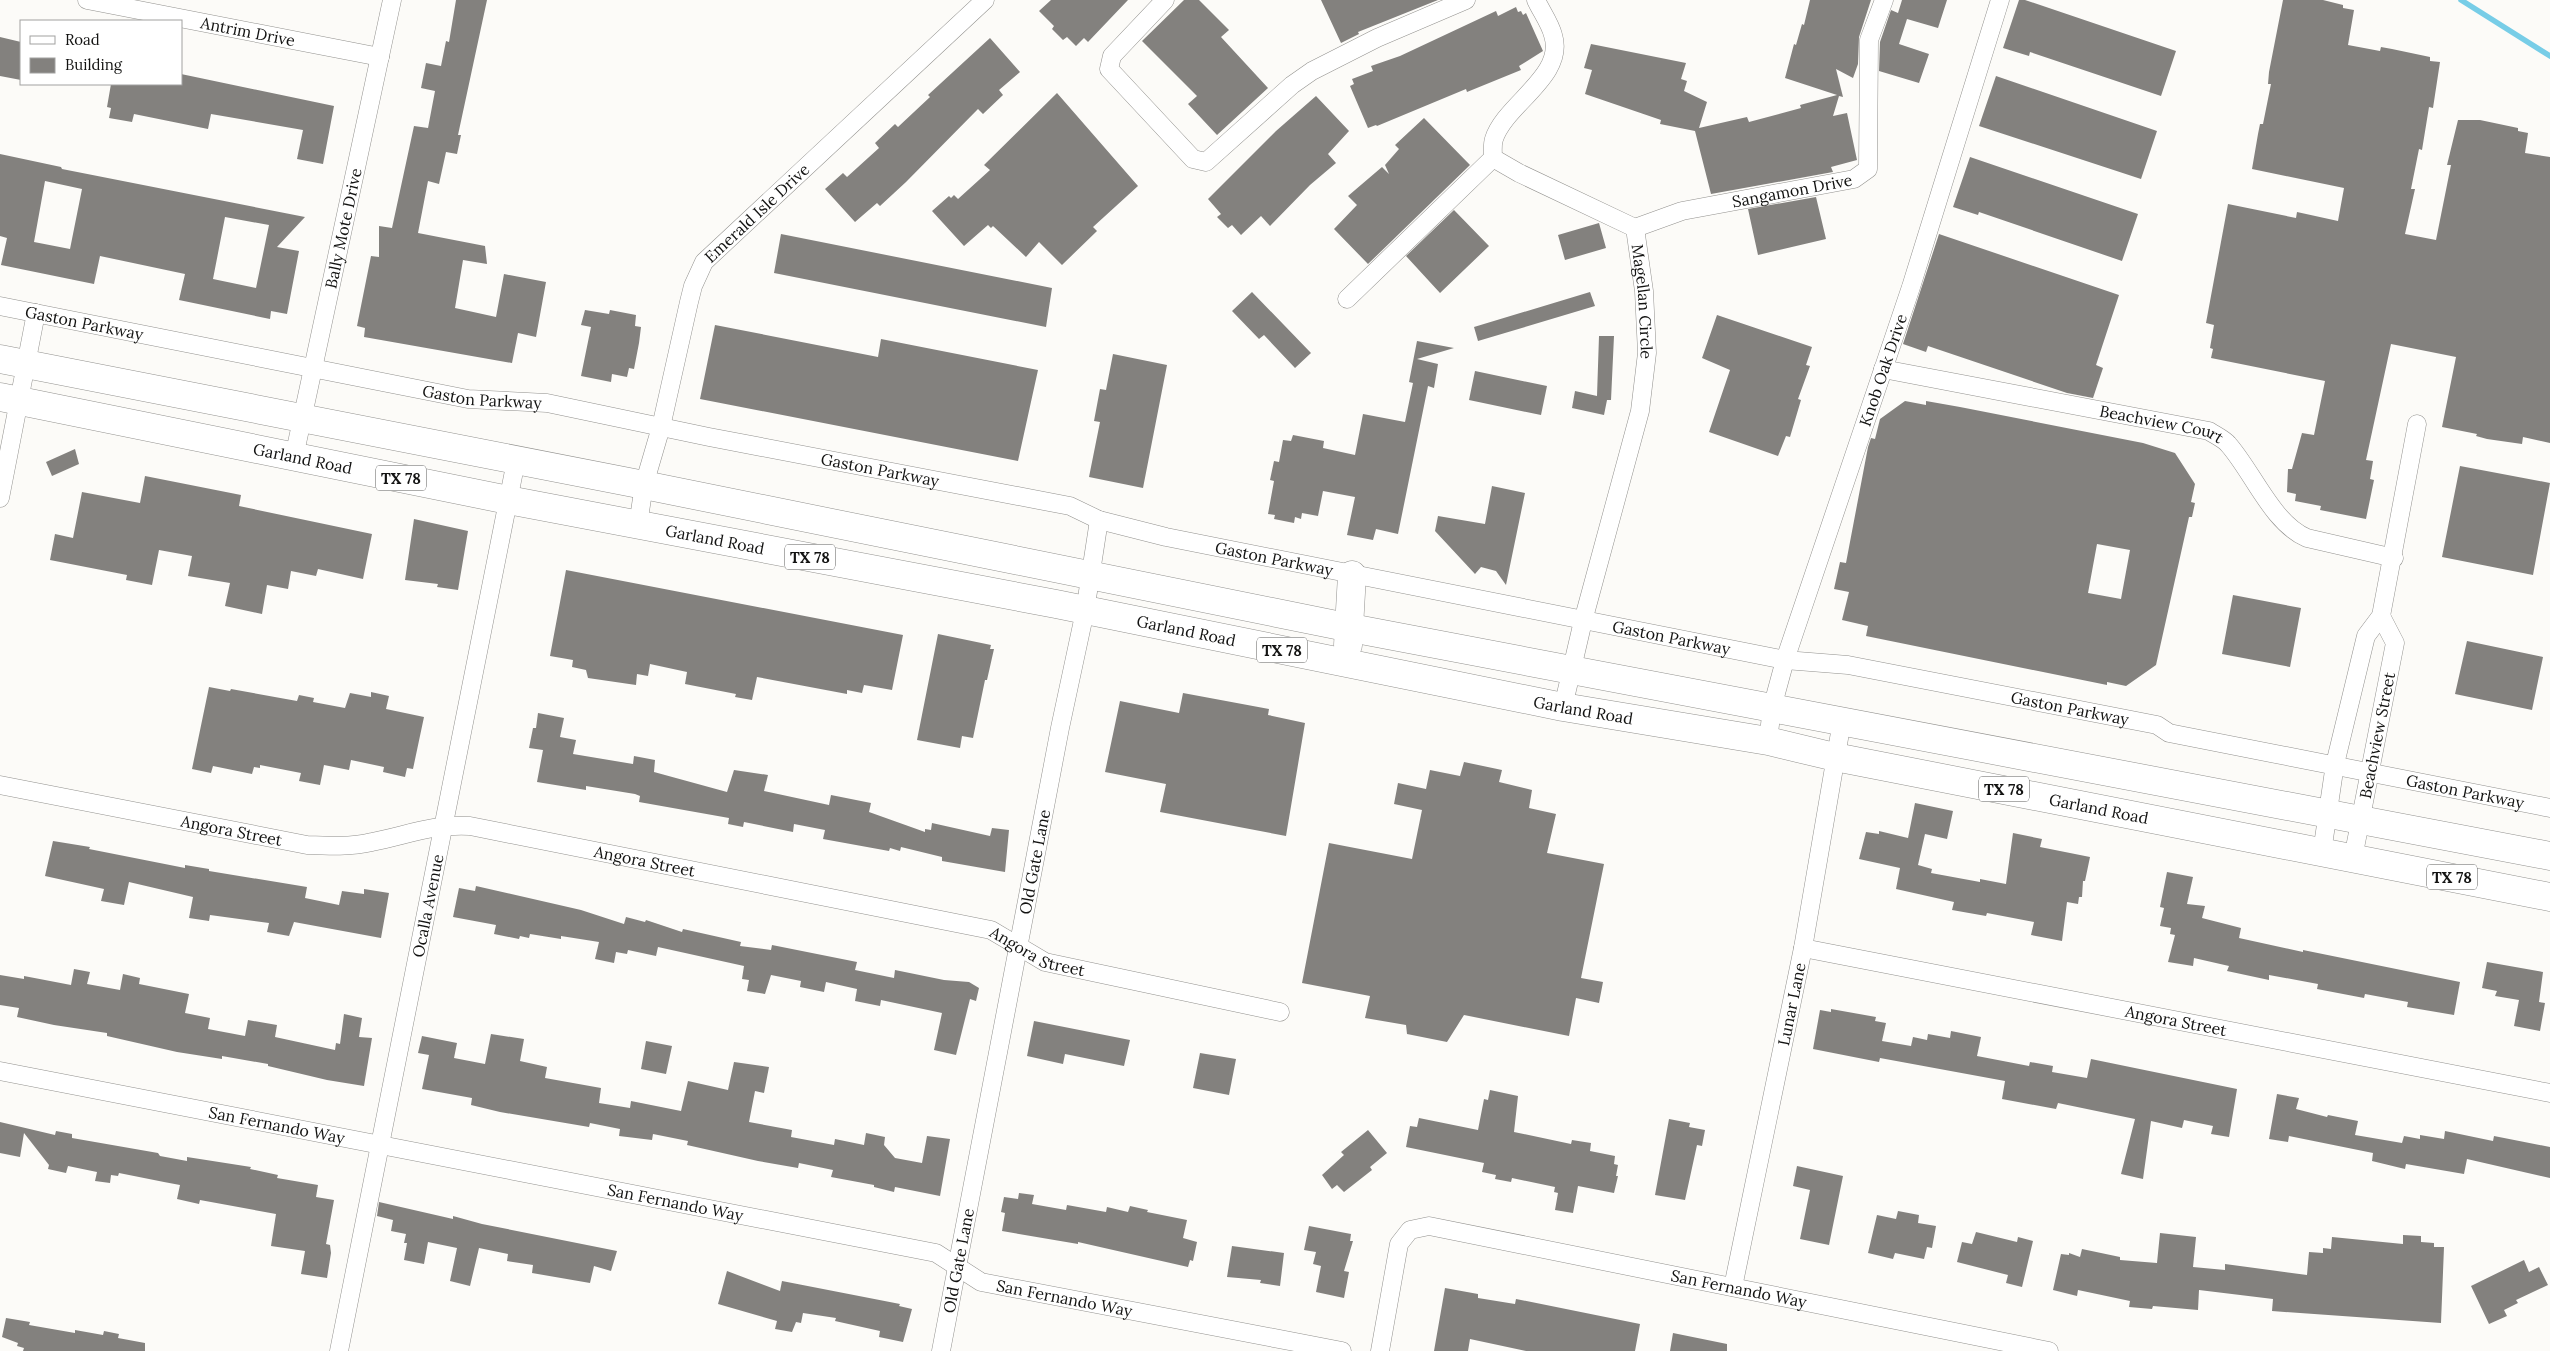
<svg xmlns="http://www.w3.org/2000/svg" width="2550" height="1351" font-family="Lora,serif">
	<style>
		.lines { fill: none; stroke-linecap: round; stroke-linejoin: round }
		.stream { stroke: #77cde7; stroke-width: 5.5 }
		.building { fill: #83817e; fill-rule: evenodd }
		.street-casing { stroke: #92918e; stroke-width: 19 }
		.primary-casing { stroke: #92918e; stroke-width: 29 }
		.street { stroke: #fff; stroke-width: 18 }
		.primary { stroke: #fff; stroke-width: 28 }
		.labels { text-anchor: middle; dominant-baseline: central; stroke-width: 4; stroke-linejoin: round; paint-order: stroke }
		.shield { fill: #fff; stroke: #5a5a59; stroke-width: 1 }
		.shield-label { font-size: 15px; font-weight: bold; fill: #131312 }
		.street-label { font-size: 16px; fill: #131312; stroke: #fff }
	</style>
	<rect width="100%" height="100%" fill="#fcfbf8"/>
	<g class="lines">
		<!-- stream -->
		<path class="stream" d="M2461,0L2550,56"/>
	</g>
	<!-- building -->
	<path class="building" d="M456,0H487L458,135H461L457,154L446,152L439,184L428,181L418,233L485,246L487,264L463,260L455,308L496,317L504,274L546,282L536,337L518,333L512,363L364,337L365,328L357,326L371,256L379,257V226L392,228L414,126L428,128L435,91L421,88L426,63L441,66L446,41L449,42Z
		M1051,0H1128L1088,42L1084,38L1076,46L1067,37L1063,40L1052,29L1054,26L1039,11Z
		M1184,0H1199L1229,30L1221,37L1268,88L1217,135L1188,104L1197,96L1142,41Z
		M1321,0H1438L1358,32L1359,34L1341,43Z
		M1810,0H1871L1859,37L1858,64L1853,78L1836,69L1843,97L1839,96L1833,116L1847,113L1857,160L1831,167L1833,172L1711,194L1695,131L1660,124L1661,120L1585,94L1592,70L1584,68L1591,44L1686,63L1681,79L1687,81L1684,91L1707,102L1699,128L1747,117L1749,122L1801,108L1800,105L1837,95L1785,78L1794,44L1796,45L1802,24L1804,25Z
		M1902,0H1947L1938,28L1907,19L1899,44L1929,54L1919,83L1879,71L1880,42L1891,10L1898,13Z
		M2019,0H2025L2176,51L2161,96L2030,52L2029,56L2003,48Z
		M2283,0H2323L2343,5V8L2354,10L2348,45L2380,51L2381,47L2392,49L2430,57V61L2440,62L2433,108L2429,107L2422,150L2419,149L2411,189H2415L2405,234L2436,240L2451,165H2447L2458,120H2480L2518,128V131L2528,133L2525,153L2550,157V443L2523,437L2522,444L2487,439L2476,436L2477,434L2442,427L2456,357L2391,344L2366,460L2373,461L2370,479L2374,480L2366,519L2320,510L2321,506L2295,501L2296,494L2287,492L2288,469H2292L2302,433L2314,435L2325,381L2211,358L2213,349L2210,348L2214,325L2206,323L2228,204L2296,218L2297,212L2338,221L2344,188L2252,169L2258,134L2260,124H2263L2271,84H2268L2269,72Z
		M1516,7L1518,12L1521,11L1523,15L1526,13L1543,51L1519,66L1521,70L1467,92L1466,89L1377,126L1376,125L1368,128L1350,86L1354,84L1352,79L1373,71L1371,66L1400,56L1496,11L1498,16Z
		M0,37L21,42V80L0,76Z
		M990,38L1020,72L999,90L1003,95L983,114L978,109L906,182L880,206L877,203L855,222L825,189L843,173L847,177L879,148L875,143L895,124L898,127L930,97L928,95Z
		M181,74L334,106L323,164L297,159L303,130L211,114L208,129L134,114L132,122L109,118L111,108L107,107L111,84H181Z
		M1996,76L2157,131L2141,179L1979,126Z
		M1057,93L1138,186L1093,227L1097,231L1062,265L1039,242L1026,257L993,226L991,228L988,225L964,246L932,211L949,196L951,198L954,195L958,199L990,170L984,165Z
		M1316,96L1349,131L1328,154L1336,163L1310,185L1270,226L1261,216L1241,235L1232,225L1228,228L1217,217L1221,214L1208,199L1276,131Z
		M1424,118L1470,165L1368,264L1334,229L1357,205L1348,196L1382,167L1389,174L1385,165L1399,149L1395,145Z
		M0,154L61,167L62,169L305,217L277,247L299,251L287,314L271,311L270,319L179,300L185,274L100,256L94,284L1,265L7,238L0,236ZM45,181L82,189L70,249L34,242ZM225,217L269,225L256,288L213,279Z
		M1970,157L2138,214L2122,261L1979,212L1978,215L1953,207Z
		M1816,197L1826,239L1758,255L1748,209Z
		M1454,210L1489,246L1440,293L1406,256Z
		M1599,223L1606,248L1565,260L1558,235Z
		M781,234L1052,288L1046,327L774,273Z
		M1939,234L2119,295L2096,365L2103,368L2093,398L2067,393L1928,346L1926,352L1903,344Z
		M1252,292L1311,353L1295,368L1264,335L1259,339L1232,311Z
		M1590,292L1595,306L1478,341L1474,327Z
		M585,310L609,314L610,310L636,315L635,326L641,327L639,343L634,369L629,368L627,377L612,374L611,382L581,376L591,327L581,325Z
		M1717,315L1812,347L1806,365L1810,366L1798,399L1801,400L1790,437L1786,436L1778,456L1709,432L1730,370L1702,358Z
		M715,325L878,357L881,339L1038,370L1018,461L700,399Z
		M1599,336H1614L1611,400H1607L1604,415L1572,408L1575,391L1597,396Z
		M1417,341L1454,348L1417,359L1438,364L1434,388L1428,386L1398,534L1376,529L1373,540L1347,535L1355,497L1323,491L1318,516L1302,513L1301,519L1295,517L1294,523L1274,519L1275,515L1268,514L1274,481L1270,480L1274,461L1279,462L1283,440L1291,441L1293,435L1324,441L1323,448L1355,455L1363,414L1405,422L1413,383L1409,382Z
		M1113,354L1167,365L1143,488L1089,477L1100,422L1094,421L1100,389L1106,390Z
		M1475,371L1547,386L1541,415L1469,400Z
		M1905,401L1926,405V401L1960,407L2143,443L2175,453L2195,484L2191,502L2195,503L2192,517H2189L2156,665L2126,686L2107,682V685L1866,636L1868,626L1842,620L1849,592L1834,589L1840,562L1846,563L1868,447L1871,438L1875,439L1880,419ZM2097,544L2130,550L2121,599L2088,593Z
		M75,449L79,464L52,476L46,462Z
		M2460,466L2550,483L2533,575L2442,557Z
		M145,476L241,495L239,506L372,534L363,579L318,569L316,576L291,571L288,589L267,585L262,614L225,606L230,583L188,576L192,556L159,550L152,585L126,580L127,575L50,560L55,534L73,538L82,492L140,503Z
		M1492,486L1525,493L1506,585L1496,571L1481,567L1475,574L1435,531L1438,516L1485,524Z
		M414,519L468,531L458,590L437,587L438,584L405,580Z
		M566,570L903,635L892,690L864,685L862,693L847,690V694L757,677L752,700L735,697L736,694L685,684L687,672L650,664L648,676L637,674L636,685L588,678L586,670L572,667L573,660L550,656Z
		M2233,595L2301,608L2290,667L2222,654Z
		M938,634L991,645L990,649H994L987,680H985L973,738L962,736L960,748L917,740Z
		M2467,641L2543,657L2532,710L2455,694Z
		M209,687L230,691L231,689L297,701L299,695L314,698L313,702L345,708L350,693L371,697V692L389,696L386,709L424,717L413,769L407,768L405,777L383,772L384,767L351,760L349,770L324,765L320,785L299,781L301,773L260,765V768L254,767L252,774L213,766L211,773L192,769Z
		M1183,693L1269,709L1268,715L1305,723L1286,836L1160,812L1166,784L1105,772L1120,701L1179,713Z
		M538,713L564,718L560,737L576,740L573,754L633,764L634,756L655,760L654,772L727,792L734,770L768,775L764,791L829,805L831,795L871,803L869,812L925,832V829L931,830L932,823L990,836L992,828L1009,830L1005,872L942,861V857L901,847L900,851L890,848L889,851L823,839L825,830L794,824L793,832L744,822L743,827L728,824L729,818L639,802L640,796L635,794L586,786V790L537,782L543,750L529,748L533,728H536Z
		M1464,762L1502,770L1499,782L1532,790L1529,808L1556,814L1547,853L1604,864L1581,978L1603,982L1599,1003L1576,998L1569,1036L1464,1015L1447,1042L1407,1034L1406,1025L1365,1018L1370,996L1302,983L1329,843L1412,859L1422,810L1394,804L1398,783L1426,789L1430,770L1460,776Z
		M1915,803L1953,811L1947,839L1925,834L1918,865L1932,869L1931,873L1980,882V879L2006,884L2013,833L2042,839L2040,847L2090,857L2085,881H2083L2082,897H2079L2078,904L2067,902L2062,941L2031,935L2034,922L1987,913L1986,916L1952,910L1954,902L1896,889L1900,868L1859,859L1866,832L1879,834V831L1908,838Z
		M53,841L90,847L89,849L185,868V865L209,869V871L307,887L305,898L339,905L342,891L364,894V889L389,893L381,938L294,922L289,936L267,932L269,923L210,915L209,921L189,918L193,897L129,882L124,905L101,901L104,889L45,876Z
		M2167,872L2193,877L2187,904L2205,906L2202,918L2241,928L2239,938L2303,952V950L2460,982L2454,1015L2407,1007L2408,1002L2365,994L2364,998L2317,989L2318,984L2269,975V980L2227,971L2229,966L2194,958L2193,966L2168,962L2175,935L2170,934L2171,928L2160,926L2164,908L2160,907Z
		M476,886L581,910L624,924L626,917L645,922L646,920L682,932L683,929L741,942L740,946L771,950L772,945L857,962L855,970L894,978L895,970L944,980L969,982L979,988L976,1001L970,999L956,1055L934,1050L942,1013L881,1000L880,1006L855,1001L857,989L826,982L824,992L800,987L801,981L771,975L765,994L747,991L749,980L742,979L744,966L658,947L656,956L628,950L627,954L616,952L614,963L595,959L599,942L561,936V939L530,934L529,938L520,936L519,939L494,934L496,925L453,917L459,888L475,891Z
		M2487,962L2543,972L2539,1002L2545,1003L2540,1031L2514,1026L2519,1000L2495,996L2497,991L2482,988Z
		M74,969L90,972L87,984L120,990L123,974L140,978L139,984L189,994L185,1013L210,1018L208,1029L245,1036L248,1020L277,1025L275,1037L335,1050L336,1043L340,1044L344,1014L362,1018L359,1037L372,1038L364,1086L327,1080L268,1066V1064L222,1056V1059L177,1052L107,1036V1033L54,1025L17,1017L19,1008L0,1005V975L24,979V976L71,985Z
		M1831,1009L1876,1017L1875,1021L1886,1023L1882,1041L1911,1046L1913,1037L1927,1040L1928,1034L1950,1038L1951,1031L1981,1037L1977,1056L2029,1066L2030,1062L2053,1066L2052,1072L2087,1078L2091,1059L2237,1089L2229,1137L2211,1134L2213,1126L2184,1120L2182,1128L2151,1121L2143,1179L2121,1174L2135,1119L2058,1103L2056,1109L2002,1099L2005,1081L1880,1058L1879,1062L1813,1049L1820,1010L1831,1012Z
		M1034,1021L1130,1040L1124,1066L1065,1054L1063,1064L1027,1056Z
		M491,1034L524,1039L520,1061L547,1067L545,1078L601,1088L599,1103L630,1108L631,1101L681,1111L688,1081L728,1090L734,1062L769,1067L764,1093L755,1091L749,1122L792,1130L791,1137L834,1145L835,1139L864,1145L866,1133L885,1137L884,1145L895,1158L922,1163L927,1136L950,1139L940,1196L895,1187L894,1192L874,1187V1185L831,1177L833,1170L799,1163L798,1168L758,1161L687,1145L688,1141L653,1134L652,1140L619,1136L620,1129L590,1123L589,1127L500,1112L471,1105L472,1098L422,1089L429,1055L418,1053L422,1036L457,1043L454,1058L485,1064Z
		M646,1041L672,1046L666,1074L641,1069Z
		M1200,1053L1236,1059L1229,1095L1193,1088Z
		M1490,1090L1518,1096L1514,1132L1571,1144L1572,1140L1591,1143L1590,1151L1615,1156L1614,1164L1618,1165L1616,1176H1618L1614,1193L1578,1186L1573,1213L1555,1210L1558,1193L1554,1192L1555,1187L1512,1178L1511,1182L1495,1179L1496,1175L1482,1172L1484,1163L1406,1147L1410,1126L1417,1127L1419,1118L1478,1130L1484,1099L1488,1100Z
		M2277,1094L2299,1098L2296,1109L2327,1117L2328,1115L2358,1121L2355,1135L2402,1143L2404,1136L2420,1139V1135L2444,1139L2445,1131L2493,1141L2494,1136L2550,1147V1178L2467,1159L2464,1174L2406,1164L2405,1169L2372,1161L2373,1153L2289,1136L2288,1142L2269,1139Z
		M1669,1119L1690,1123L1689,1127L1705,1130L1702,1146L1697,1145L1685,1200L1655,1195Z
		M0,1122L55,1135L56,1131L72,1134V1138L158,1153L160,1156L187,1161V1157L251,1167L250,1169L278,1175L277,1178L318,1185L316,1197L334,1200L326,1244L330,1245L331,1253L327,1278L301,1274L305,1251L271,1246L276,1214L200,1200L199,1204L177,1199L180,1185L164,1182L119,1173L118,1176L111,1175L110,1183L95,1181L97,1172L68,1166L66,1173L48,1169L49,1165L24,1133L20,1157L0,1153Z
		M1368,1130L1387,1153L1370,1167L1372,1170L1344,1192L1337,1185L1332,1189L1322,1175L1344,1155L1341,1152Z
		M1797,1166L1843,1176L1829,1245L1800,1239L1810,1190L1793,1186Z
		M1019,1193L1034,1195L1032,1204L1066,1210L1067,1205L1106,1212L1107,1207L1128,1212L1130,1206L1148,1210L1147,1212L1187,1220L1183,1238L1197,1242L1193,1261L1190,1260L1188,1267L1078,1242V1244L1002,1231L1005,1213L1001,1212L1004,1197L1018,1199Z
		M379,1202L453,1219V1216L482,1224L617,1251L611,1271L594,1266L590,1283L532,1273L533,1265L507,1261L508,1254L479,1248L470,1286L450,1281L457,1248L428,1242L424,1264L404,1260L407,1243H404L406,1234L391,1231L393,1220L377,1216Z
		M1898,1211L1919,1215L1918,1223L1936,1226L1932,1248L1927,1247L1924,1259L1895,1253L1893,1259L1868,1253L1877,1215L1896,1219Z
		M1309,1226L1351,1234L1350,1241H1353L1344,1271L1349,1272L1344,1298L1316,1292L1321,1266L1313,1264L1316,1252L1304,1250Z
		M1976,1232L2017,1242L2018,1237L2033,1241L2022,1287L2006,1283L2008,1275L1957,1262L1962,1242L1972,1244Z
		M2160,1233L2196,1237L2193,1267L2225,1270V1264L2307,1275L2309,1252L2323,1253V1248L2331,1249L2332,1237L2403,1244V1235L2421,1236V1242L2434,1243V1247H2444L2441,1323L2272,1311L2273,1299L2199,1290L2198,1310L2153,1306L2152,1309L2129,1307L2130,1301L2078,1290L2077,1296L2053,1290L2061,1254L2069,1255V1253L2080,1257L2082,1249L2120,1257V1260L2157,1263Z
		M1232,1246L1284,1253L1280,1286L1260,1283L1261,1280L1227,1277Z
		M2524,1260L2529,1272L2539,1267L2548,1285L2516,1300L2518,1303L2504,1310L2507,1316L2489,1324L2471,1286Z
		M727,1271L780,1291L782,1281L900,1304L899,1306L912,1309L903,1342L879,1337L880,1331L835,1321L836,1318L803,1313L801,1323L796,1322L792,1332L775,1329L777,1321L718,1304Z
		M1445,1288L1478,1294V1298L1515,1304L1516,1299L1640,1324L1635,1351H1526L1470,1339L1468,1351H1434Z
		M6,1318L30,1322L29,1325L75,1333V1330L103,1335L104,1331L119,1334L118,1338L145,1343V1351H23L24,1348L17,1346L18,1343L2,1337Z
		M1673,1333L1727,1344V1351H1670Z"/>
	<g class="lines">
		<defs>
			<g id="street">
				<path id="s1" d="M87,0L380,57"/>
				<path d="M1165,0L1112,56L1109,69L1193,159L1206,162L1292,85L1312,71L1377,38L1466,0"/>
				<path id="s2" d="M1536,0C1541,11 1550,23 1553,35C1566,76 1505,104 1494,139C1492,145 1493,152 1493,158L1519,173L1635,228L1644,291L1647,353L1640,411L1583,621L1563,707"/>
				<path id="s3" d="M1635,228L1682,211L1854,179L1868,169L1869,40L1884,0"/>
				<path d="M1347,299L1493,158"/>
				<path id="s4" d="M0,306L468,399L547,403L709,437L1070,506L1099,520L1166,537L1785,660L1848,665L2157,725L2169,733L2550,808"/>
				<path id="s5" d="M1883,369L2209,431C2215,435 2224,439 2228,444C2253,472 2272,523 2307,538L2394,558"/>
				<path id="s6" d="M294,457L392,0"/>
				<path d="M0,498L36,313"/>
				<path id="s7" d="M638,525L644,485L661,427L689,302L693,286L704,262L985,0"/>
				<path id="s8" d="M1768,741L1772,708L1785,660L1911,287L2000,0"/>
				<path id="s9" d="M0,785L307,845C329,846 351,847 372,842C408,835 432,824 470,826L991,930L1045,962L1280,1012"/>
				<path d="M2322,852L2335,764L2366,636L2381,616L2417,424"/>
				<path id="s10" d="M2353,858L2395,643L2381,616"/>
				<path id="s11" d="M1803,948L2550,1093"/>
				<path id="s12" d="M0,1071L936,1253L981,1282L1342,1351"/>
				<path id="s13" d="M1733,1287L1803,948L1842,721"/>
				<path id="s14" d="M339,1351L516,461"/>
				<path id="s15" d="M941,1351L1060,728L1085,611L1099,520"/>
				<path id="s16" d="M1380,1351L1399,1244L1410,1230L1429,1226L2049,1351"/>
			</g>
			<g id="primary">
				<path d="M0,359L644,485L1351,628L2550,856"/>
				<path id="s17" d="M0,397L508,500L1056,604L1563,707L1768,741L1835,757L2550,897"/>
				<path d="M1348,645L1352,575"/>
			</g>
		</defs>
		<!-- street casing -->
		<use href="#street" class="street-casing"/>
		<!-- primary casing -->
		<use href="#primary" class="primary-casing"/>
		<!-- street -->
		<use href="#street" class="street"/>
		<!-- primary -->
		<use href="#primary" class="primary"/>
	</g>
	<g class="labels">
		<!-- shield labels -->
		<g class="shield">
			<rect x="376" y="465.5" width="50" height="25" rx="4"/>
			<rect x="785" y="544.5" width="50" height="25" rx="4"/>
			<rect x="1257" y="637.5" width="50" height="25" rx="4"/>
			<rect x="1979" y="776.5" width="50" height="25" rx="4"/>
			<rect x="2427" y="864.5" width="50" height="25" rx="4"/>
		</g>
		<g class="shield-label">
			<text x="401" y="478">TX 78</text>
			<text x="810" y="557">TX 78</text>
			<text x="1282" y="650">TX 78</text>
			<text x="2004" y="789">TX 78</text>
			<text x="2452" y="877">TX 78</text>
		</g>
		<!-- street labels -->
		<g class="street-label">
			<text stroke="none"><textPath href="#s1" startOffset="164">Antrim Drive</textPath></text>
			<text stroke="none"><textPath href="#s3" startOffset="162">Sangamon Drive</textPath></text>
			<text stroke="none"><textPath href="#s7" startOffset="344">Emerald Isle Drive</textPath></text>
			<text stroke="none"><textPath href="#s6" startOffset="234">Bally Mote Drive</textPath></text>
			<text stroke="none"><textPath href="#s2" startOffset="415">Magellan Circle</textPath></text>
			<text stroke="none"><textPath href="#s4" startOffset="86">Gaston Parkway</textPath></text>
			<text stroke="none"><textPath href="#s8" startOffset="389">Knob Oak Drive</textPath></text>
			<text stroke="none"><textPath href="#s4" startOffset="491">Gaston Parkway</textPath></text>
			<text stroke="none"><textPath href="#s5" startOffset="284">Beachview Court</textPath></text>
			<text stroke="none"><textPath href="#s17" startOffset="309">Garland Road</textPath></text>
			<text stroke="none"><textPath href="#s4" startOffset="896">Gaston Parkway</textPath></text>
			<text stroke="none"><textPath href="#s17" startOffset="729">Garland Road</textPath></text>
			<text stroke="none"><textPath href="#s4" startOffset="1301">Gaston Parkway</textPath></text>
			<text stroke="none"><textPath href="#s17" startOffset="1209">Garland Road</textPath></text>
			<text stroke="none"><textPath href="#s4" startOffset="1706">Gaston Parkway</textPath></text>
			<text stroke="none"><textPath href="#s4" startOffset="2111">Gaston Parkway</textPath></text>
			<text stroke="none"><textPath href="#s17" startOffset="1614">Garland Road</textPath></text>
			<text stroke="none"><textPath href="#s10" startOffset="125">Beachview Street</textPath></text>
			<text stroke="none"><textPath href="#s4" startOffset="2516">Gaston Parkway</textPath></text>
			<text stroke="none"><textPath href="#s17" startOffset="2139">Garland Road</textPath></text>
			<text stroke="none"><textPath href="#s9" startOffset="236">Angora Street</textPath></text>
			<text stroke="none"><textPath href="#s9" startOffset="656">Angora Street</textPath></text>
			<text stroke="none"><textPath href="#s15" startOffset="498">Old Gate Lane</textPath></text>
			<text stroke="none"><textPath href="#s14" startOffset="454">Ocalla Avenue</textPath></text>
			<text stroke="none"><textPath href="#s9" startOffset="1061">Angora Street</textPath></text>
			<text stroke="none"><textPath href="#s13" startOffset="289">Lunar Lane</textPath></text>
			<text stroke="none"><textPath href="#s11" startOffset="380">Angora Street</textPath></text>
			<text stroke="none"><textPath href="#s12" startOffset="282">San Fernando Way</textPath></text>
			<text stroke="none"><textPath href="#s12" startOffset="688">San Fernando Way</textPath></text>
			<text stroke="none"><textPath href="#s15" startOffset="92">Old Gate Lane</textPath></text>
			<text stroke="none"><textPath href="#s16" startOffset="462">San Fernando Way</textPath></text>
			<text stroke="none"><textPath href="#s12" startOffset="1092">San Fernando Way</textPath></text>
		</g>
	</g>
	<!-- legend -->
	<rect x="20" y="20" width="162" height="65" fill="#ffffff" stroke="#a1a1a0"/>
	<rect x="30" y="36" width="25" height="8" fill="#ffffff" stroke="#a1a1a0"/>
	<text x="65" y="45" font-size="15" fill="#131312">Road</text>
	<rect x="30" y="58" width="25" height="15" fill="#83817e" stroke="#a1a1a0"/>
	<text x="65" y="70" font-size="15" fill="#131312">Building</text>
</svg>
